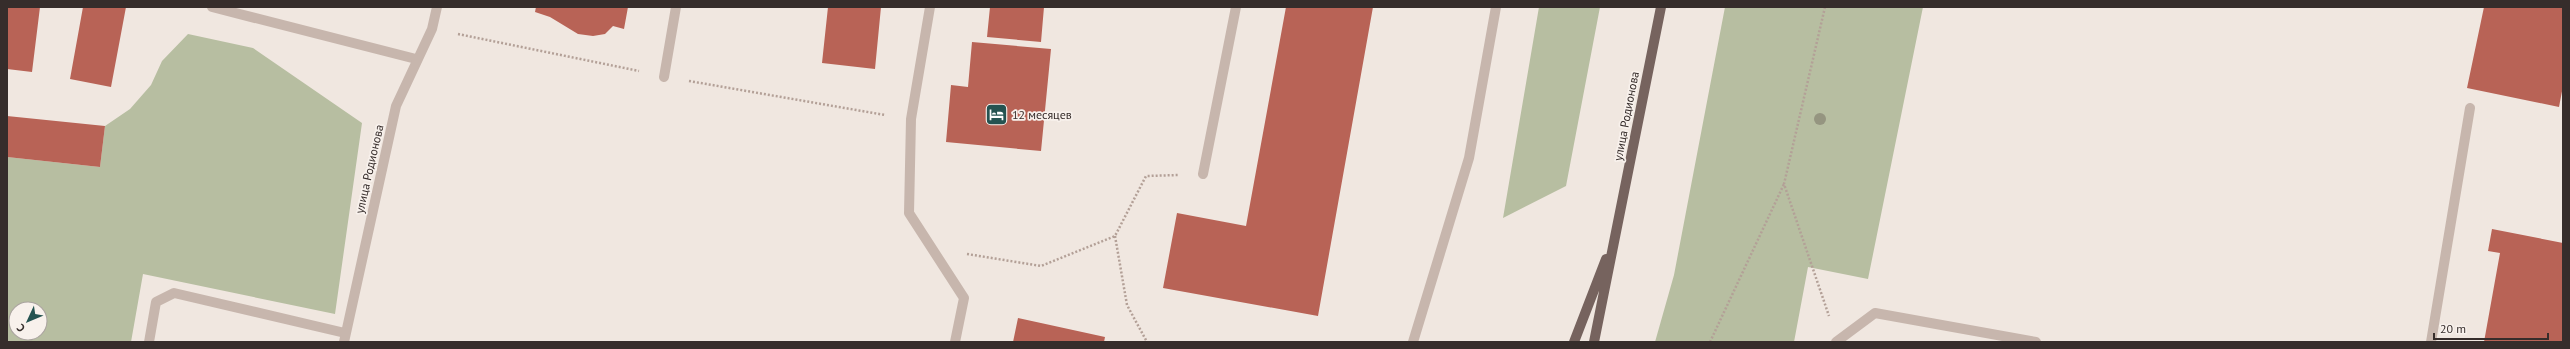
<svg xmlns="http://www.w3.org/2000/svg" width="2570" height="349" font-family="'PT Sans',sans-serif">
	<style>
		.green { fill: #b7bea1; fill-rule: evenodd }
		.building { fill: #b86356 }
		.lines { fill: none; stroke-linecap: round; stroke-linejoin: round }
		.path { stroke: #b3a097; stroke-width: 2.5; stroke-dasharray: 2 2; stroke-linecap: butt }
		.lane { stroke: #c7b6ad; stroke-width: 10 }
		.street { stroke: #c7b6ad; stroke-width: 10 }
		.primary { stroke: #76635e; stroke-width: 10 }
		.tree { fill: #959580 }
		.labels { text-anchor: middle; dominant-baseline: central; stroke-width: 3.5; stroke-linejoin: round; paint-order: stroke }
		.poi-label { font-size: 12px; fill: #362d2b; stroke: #f8f1ec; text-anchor: start }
		.street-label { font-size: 12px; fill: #362d2b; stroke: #f8f1ec }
	</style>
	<rect width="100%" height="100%" fill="#f0e7e0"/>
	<!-- green -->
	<path class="green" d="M1539,7H1600L1566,186L1503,218Z
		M1725,7H1923L1868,279L1808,267L1794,342H1655L1674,275Z
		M188,34L253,48L362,123L335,314L143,274L131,342H7V157L100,167L105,126L130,109L151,85L162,61ZM16,309H40V333H16Z"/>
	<!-- building -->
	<path class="building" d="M7,7H40L32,72L7,69Z
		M83,7H126L111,87L70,79Z
		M536,7H628L624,29L613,26L605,34L593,36L578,34L550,17L535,12Z
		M828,7H881L875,69L822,63Z
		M990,7H1044L1041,42L987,37Z
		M1286,7H1373L1318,316L1163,288L1177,213L1246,226Z
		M2484,7H2563V86L2559,107L2467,88Z
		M972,42L1051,49L1041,151L946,142L951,85L968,87Z
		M7,116L105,126L100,167L7,157Z
		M2492,229L2563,243V342H2484L2500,253L2488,251Z
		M1018,318L1105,337L1104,342H1013Z"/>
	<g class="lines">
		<!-- path -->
		<path class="path" d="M1825,7L1784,184L1829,316
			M458,34L639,71
			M689,81L885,115
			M1115,236L1127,305L1147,342
			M967,254L1041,266L1115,236L1146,176L1178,175
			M1710,342L1784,184"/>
		<!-- lane -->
		<path class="lane" d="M212,7L416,59
			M664,77L676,7
			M1203,174L1236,7
			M149,342L156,302L174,293L345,333
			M1413,342L1469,158L1496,7
			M1836,342L1875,313L2036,342
			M2431,342L2470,108"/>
		<!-- street -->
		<path class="street" d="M930,7L911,119L909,213L964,298L955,342
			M344,342L396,106L432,29L437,7"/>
		<!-- primary -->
		<path class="primary" d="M1574,342L1606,259
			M1594,342L1661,7"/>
	</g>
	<!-- trees -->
	<circle class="tree" cx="1820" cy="119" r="6"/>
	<!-- icons -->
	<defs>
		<symbol id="hotel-square" viewBox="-11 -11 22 22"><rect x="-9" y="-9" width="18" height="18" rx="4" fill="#255351" stroke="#f8f1ec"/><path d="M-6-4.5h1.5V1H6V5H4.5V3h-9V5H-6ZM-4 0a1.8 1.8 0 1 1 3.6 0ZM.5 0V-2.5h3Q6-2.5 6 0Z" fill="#fff"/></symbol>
	</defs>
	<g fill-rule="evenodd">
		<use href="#hotel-square" x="984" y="102" width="25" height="25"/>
	</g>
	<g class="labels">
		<!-- poi labels -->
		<g class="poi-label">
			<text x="1012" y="114">12 месяцев</text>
		</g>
		<!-- street labels -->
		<g class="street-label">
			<text transform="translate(1626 116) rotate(-79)">улица Родионова</text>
			<text transform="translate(369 169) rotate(-77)">улица Родионова</text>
		</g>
	</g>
	<!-- border -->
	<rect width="2570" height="349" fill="none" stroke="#362d2b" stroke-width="16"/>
	<!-- north arrow -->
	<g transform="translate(28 321) rotate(226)"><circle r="19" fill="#f8f1ec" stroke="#aaa39f"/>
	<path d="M0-3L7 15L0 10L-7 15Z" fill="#255351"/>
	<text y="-6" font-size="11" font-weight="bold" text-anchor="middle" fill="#362d2b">С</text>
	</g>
	<!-- scale -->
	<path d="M2434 333v6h114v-6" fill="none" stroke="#362d2b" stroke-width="2"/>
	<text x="2440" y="333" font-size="12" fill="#362d2b" stroke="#f8f1ec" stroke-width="3" paint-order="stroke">20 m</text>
</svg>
